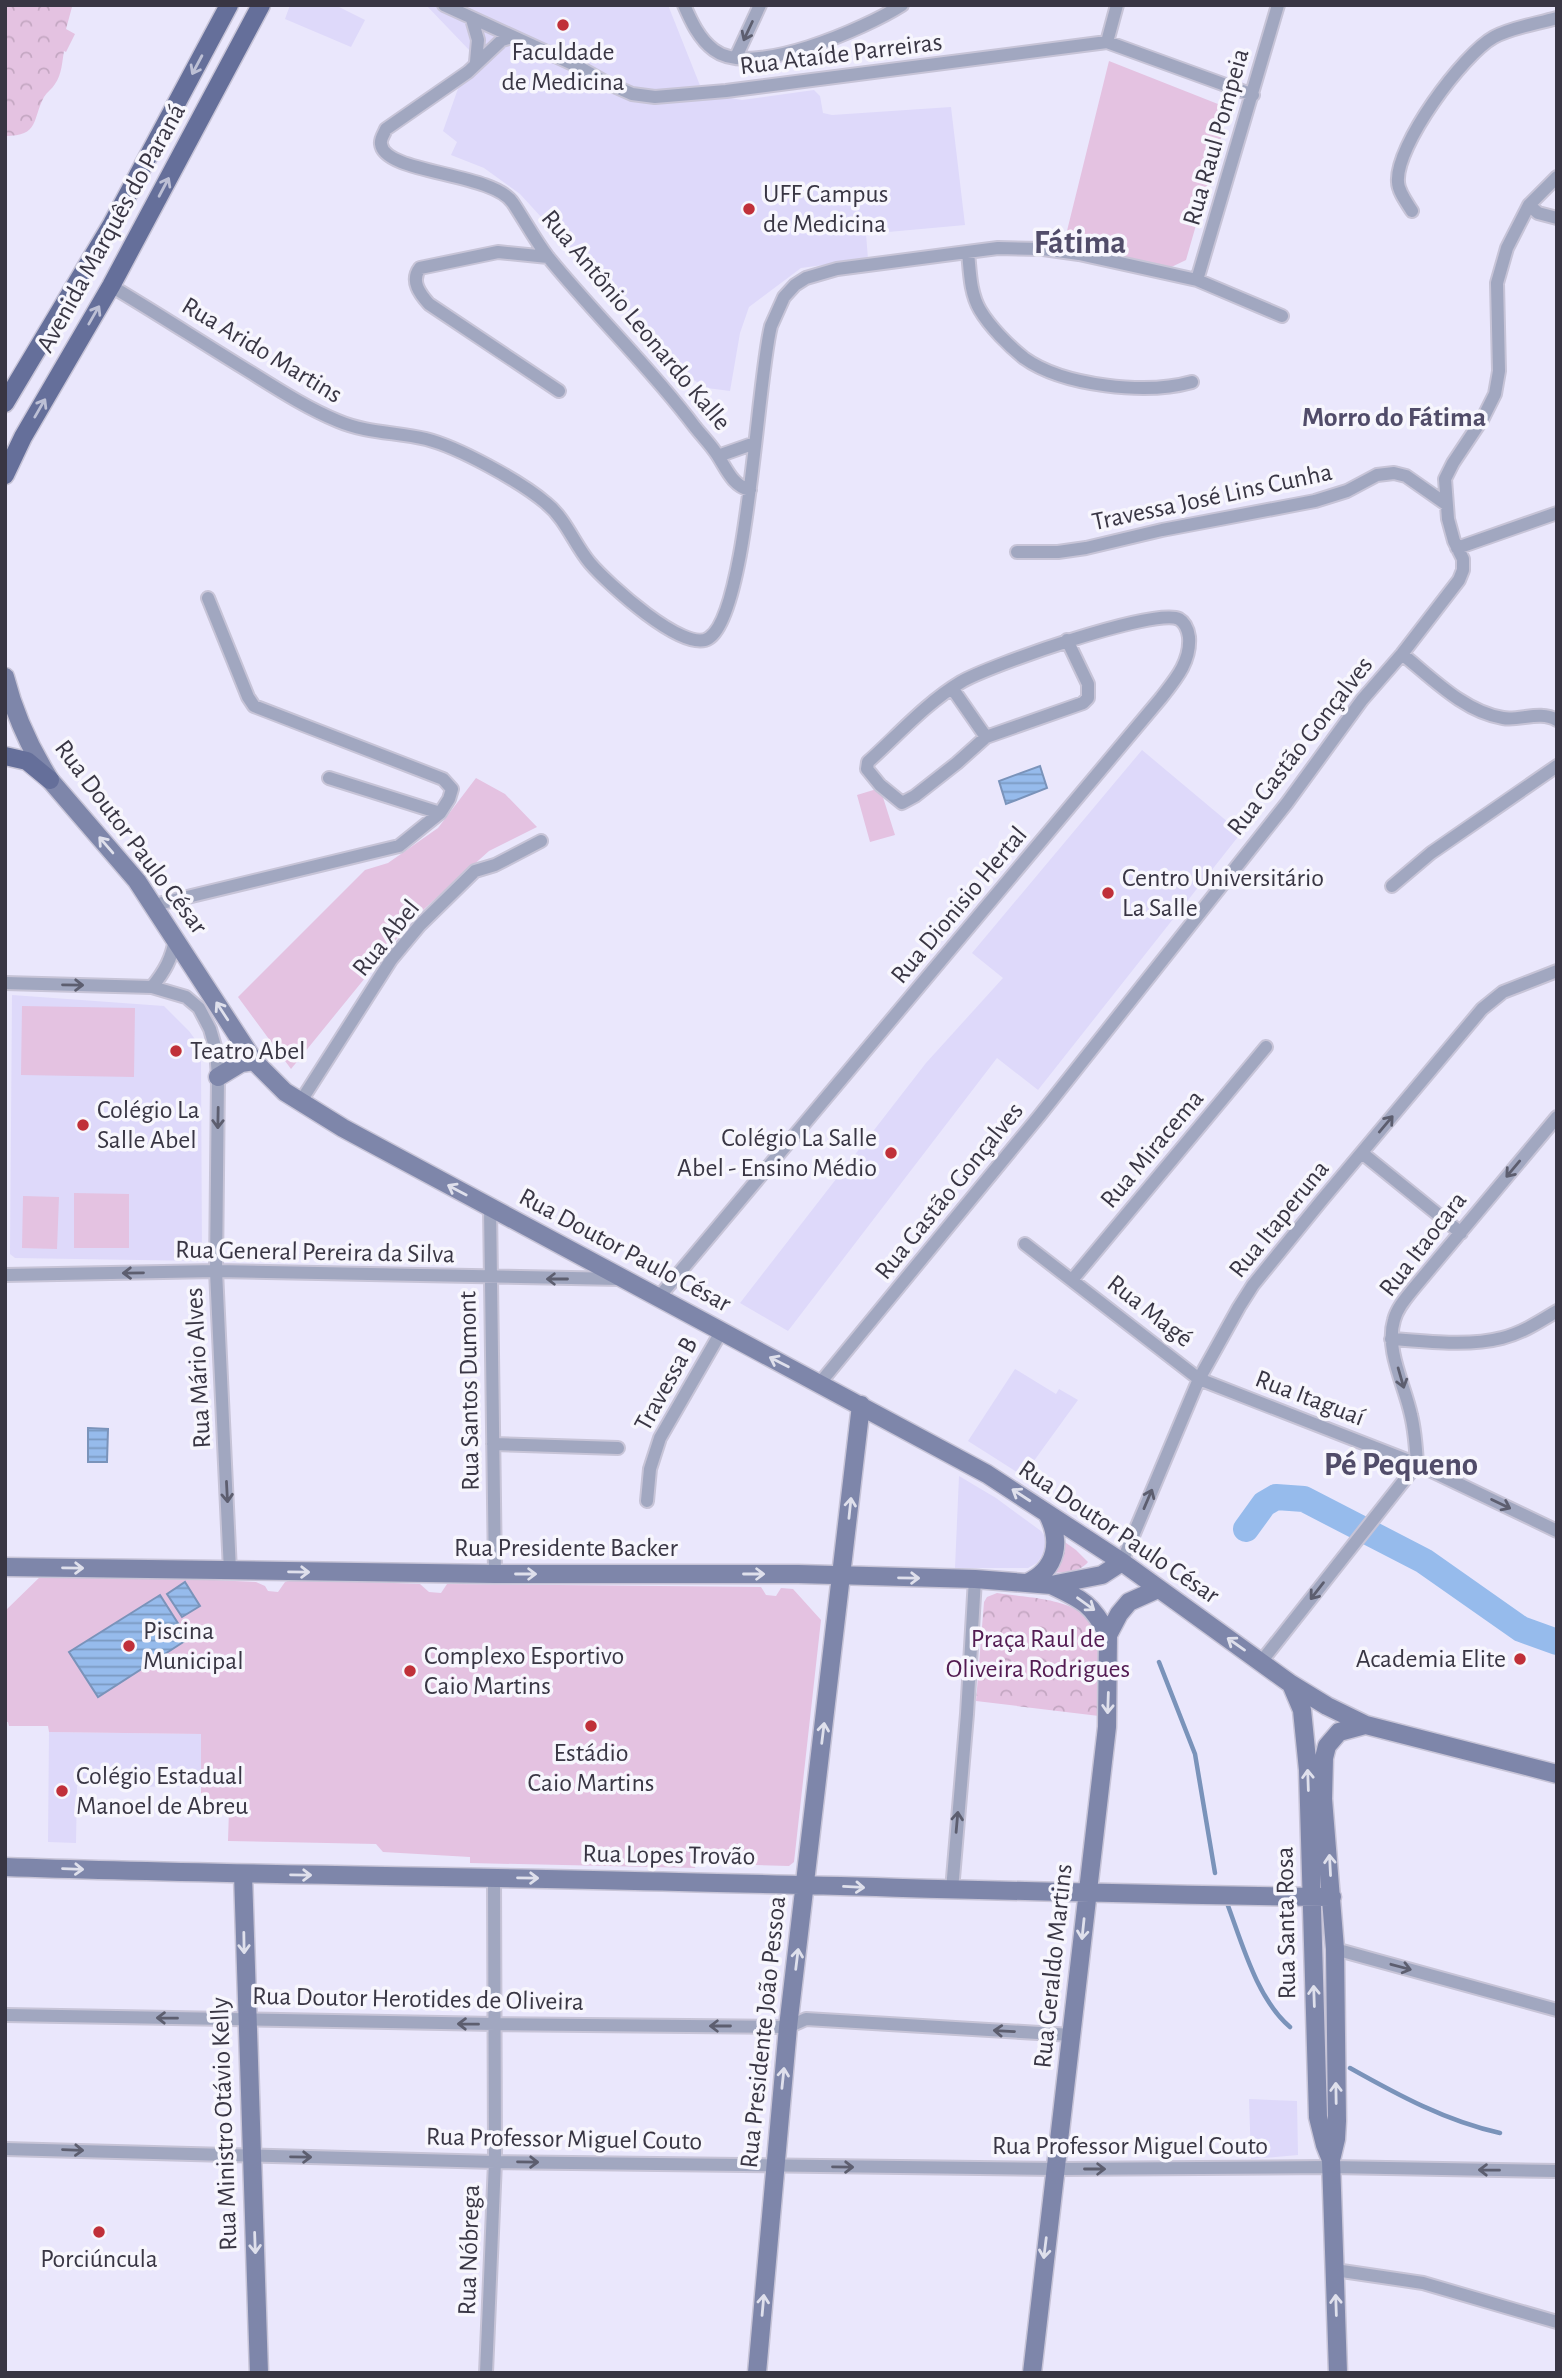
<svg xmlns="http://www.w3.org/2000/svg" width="1562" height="2378" font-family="'Alegreya Sans',sans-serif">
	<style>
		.built { fill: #ded9fa }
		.grass { fill: #e4c2e1 }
		.forest { fill: url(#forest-crowns) }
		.water { fill: url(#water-rules); stroke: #7a93ba; stroke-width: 2 }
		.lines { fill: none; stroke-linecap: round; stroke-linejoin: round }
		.stream { stroke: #7a93ba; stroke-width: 4.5 }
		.river { stroke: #96bbec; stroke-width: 26 }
		.street-casing { stroke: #c7c4d7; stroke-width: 16 }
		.secondary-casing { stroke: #c7c4d7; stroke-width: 21 }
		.primary-casing { stroke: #c7c4d7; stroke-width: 21 }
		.street { stroke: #a1a7c0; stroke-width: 12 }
		.secondary { stroke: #7e86aa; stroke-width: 18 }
		.primary { stroke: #656f9a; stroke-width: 18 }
		.oneway { stroke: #5d5e6f }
		.oneway2 { stroke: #bdc0d5 }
		.oneway3 { stroke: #dfe0ec }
		.poi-dot { fill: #c03039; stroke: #f7f6fd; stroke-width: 2.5 }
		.labels { text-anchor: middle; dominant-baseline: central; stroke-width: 7; stroke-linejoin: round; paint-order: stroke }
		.poi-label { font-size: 26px; fill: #393644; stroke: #f7f6fd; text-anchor: start }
		.street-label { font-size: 26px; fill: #393644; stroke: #f7f6fd }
		.park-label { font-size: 26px; fill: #531b52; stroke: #f7f6fd }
		.neighbourhood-label { font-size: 28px; font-weight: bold; fill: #514c69; stroke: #f7f6fd }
		.district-label { font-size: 33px; font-weight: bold; fill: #514c69; stroke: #f7f6fd }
	</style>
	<defs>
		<pattern id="forest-crowns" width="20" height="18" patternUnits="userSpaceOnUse" patternTransform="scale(1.75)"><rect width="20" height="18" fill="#e4c2e1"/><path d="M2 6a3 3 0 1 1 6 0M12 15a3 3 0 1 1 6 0" fill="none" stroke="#c4a7c2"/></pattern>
		<pattern id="water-rules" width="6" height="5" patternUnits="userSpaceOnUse" patternTransform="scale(1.75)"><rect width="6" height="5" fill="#96bbec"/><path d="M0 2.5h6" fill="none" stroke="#7b99c1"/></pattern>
	</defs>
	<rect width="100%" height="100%" fill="#eae7fc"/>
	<!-- built -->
	<path class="built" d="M290,5H335L365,20L351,47L285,19Z
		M426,5H668L703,93L742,100L814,90L820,96L823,113L832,115L951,107L965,225L866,234L868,259L801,268L749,307L740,333L730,391L707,388L687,376L520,194L484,168L451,155L457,142L443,131L471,52Z
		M1142,750L1241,833L1038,1090L997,1058L788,1331L740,1303L926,1063L1003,978L972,953Z
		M12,995L164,1006L189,1031L197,1042L201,1059L202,1261L15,1258L10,1254Z
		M1015,1369L1056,1394L1059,1389L1078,1400L1023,1476L968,1441Z
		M959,1476L996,1498L1041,1531L1046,1538L1047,1548L1037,1563L1028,1568H955Z
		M49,1732L201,1734V1787L77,1786L76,1843L48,1842Z
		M1249,2099L1297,2101L1298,2155L1251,2159Z"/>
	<!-- grass -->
	<path class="grass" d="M1109,61L1223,106L1227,117L1186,260L1159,273L1063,247Z
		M476,778L505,794L537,827L489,851L413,919L291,1069L238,997L365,870L388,863L438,828Z
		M880,788L895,835L870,842L857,795Z
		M22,1006L135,1008L134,1077L21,1075Z
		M74,1193L129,1194V1248H74Z
		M23,1196L59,1197L57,1249L22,1248Z
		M45,1572L256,1582L265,1586L268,1591L278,1592L285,1582L293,1579L420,1584L429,1592L441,1593L447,1584L761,1587L766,1595L776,1596L781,1588L793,1589L821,1620L794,1862L789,1866L696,1863L695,1868L470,1863V1857L383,1852L376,1844L228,1841L229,1810H201V1734L49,1732L48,1726H9L8,1722H5V1611Z"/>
	<!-- forest -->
	<path class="forest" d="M5,5H69L72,7L66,29L75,34L66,52L64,51C62,62 62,74 55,84C52,89 47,92 44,97C32,119 40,136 5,136Z
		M1062,1540L1076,1550L1088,1562C1079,1573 1064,1572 1051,1573L1065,1551Z
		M997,1593C1033,1599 1095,1597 1101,1644C1104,1667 1100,1693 1099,1716L976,1701L984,1602L987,1597Z"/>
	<!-- water -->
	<path class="water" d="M1040,766L1047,788L1006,804L999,781Z
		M88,1428L108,1429L107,1462H88Z
		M185,1582L200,1606L182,1617L167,1594Z
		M160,1595L188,1639L98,1697L69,1652Z"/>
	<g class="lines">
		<!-- stream -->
		<path class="stream" d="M1159,1662L1195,1754L1215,1873
			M1227,1903C1242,1943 1257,1999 1290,2027
			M1350,2068C1398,2095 1446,2121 1500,2133"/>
		<!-- river -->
		<path class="river" d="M1246,1529L1264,1504L1276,1497L1304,1499L1424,1561L1521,1629L1557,1642"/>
		<defs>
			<path id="street" d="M444,5L575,65L605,82L632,94L655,97L726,91L1107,42L1253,95
				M684,5C691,21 699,39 714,50C752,79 866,28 902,5
				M472,19L478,40L476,62
				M512,37L502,40L468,72L386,129C384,134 380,139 381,144C384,174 493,172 513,203C525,221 535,240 548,257C595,315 650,367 695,427C703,437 712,446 718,456C727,470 733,486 750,490
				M1107,42L1117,5
				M736,57L760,5
				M1529,205L1538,213L1557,218
				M1412,211C1407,203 1398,191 1398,182C1395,146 1463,54 1494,37C1513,27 1536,24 1557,18
				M968,252C970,272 970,293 980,310C990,327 1009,346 1024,358C1063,386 1146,395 1192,382
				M548,257L498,252L420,268C410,281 420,294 429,304L559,391
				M1197,280L1278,5
				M111,286C155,312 198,340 242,367C273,386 304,407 338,421C366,433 396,432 426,439C458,447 520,481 546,503C566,519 574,544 590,563C606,582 685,655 709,638C748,613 757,380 771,326L784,297L795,285L806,278L837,269L998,248L1043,249L1079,254L1197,280L1282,316
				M718,456L755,443
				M1457,548L1557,513
				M1017,552H1058L1086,548L1162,530L1315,501L1347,491L1377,475L1394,473L1406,476L1446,504
				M1402,654C1431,677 1464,712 1503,718C1520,721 1540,710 1557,720
				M952,688L986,737
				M329,778L440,813
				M1392,886L1431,853L1557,766
				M154,905L399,846L440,813L449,799L452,789L443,779L254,706L248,697L208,598
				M5,983L152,987L186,997L199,1008L210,1029L216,1050L218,1077L216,1271L230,1571
				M152,987C165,971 172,958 175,939
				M301,1101L391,960L420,925L475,871L495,865L541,841
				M1362,1153L1461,1233
				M490,1207L495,1574
				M1025,1244L1199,1379L1417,1464L1557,1531
				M5,1275L216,1271L621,1279
				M1072,1280L1266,1047
				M659,1297L1161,698C1175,680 1191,662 1189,637C1188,630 1186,623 1179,619C1155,607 988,666 961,682C926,703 898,735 868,762L867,769L880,785L902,803L915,796L957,763L986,737L1083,703L1088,698V684L1067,640
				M1391,1339C1426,1341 1467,1347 1502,1338C1522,1333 1539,1322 1557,1311
				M820,1383L1040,1115L1287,803L1362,700L1402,654L1459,580L1463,570V559L1454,541L1448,519L1445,479L1453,463L1483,418L1495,394L1499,371L1497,283L1507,248L1529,205L1557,177
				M493,1444L618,1448
				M1417,1464C1416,1447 1415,1431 1411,1415C1405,1386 1385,1350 1394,1320C1397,1308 1406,1298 1414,1288L1557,1117
				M647,1501L650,1469L660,1438L721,1332
				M1122,1562L1199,1379L1239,1307L1253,1285L1322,1200L1482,1009L1503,992L1557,971
				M1261,1662L1417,1464
				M952,1890L967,1714L975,1579
				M1335,1949L1557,2010
				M5,2015L495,2024L788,2027L806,2019L1072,2035
				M5,2149L495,2162L1057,2169L1331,2167L1557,2171
				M1335,2270L1423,2283L1557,2322
				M486,2373L495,2162L494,1877"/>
			<path id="secondary" d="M5,677C14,713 30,748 50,780L137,881L254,1061L285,1092L343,1128L987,1474L1122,1562L1291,1684L1327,1706L1366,1725L1557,1774
				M218,1077L241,1063L254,1061
				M5,1567L495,1574H798L975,1579L1051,1585L1102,1575L1122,1562
				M1027,1583C1057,1569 1062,1541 1047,1513
				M1051,1585C1083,1600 1092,1604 1108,1635
				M1291,1684L1302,1710L1308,1770L1318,2117L1325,2145L1331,2160L1338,2373
				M5,1867C230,1875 454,1876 679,1882C896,1887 1114,1895 1332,1897
				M243,1874L259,2373
				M1331,2160L1336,2139L1337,2121L1335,1949L1323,1799L1324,1758L1327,1746L1339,1732L1365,1725
				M757,2373L788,2027L861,1405
				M1032,2373L1107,1727L1108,1635L1119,1614L1129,1602L1158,1589"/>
			<path id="primary" d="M5,403L112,224L229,5
				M5,475L23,437L111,286L261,5
				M5,756L27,761L50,780"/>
		</defs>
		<!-- street casing -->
		<use href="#street" class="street-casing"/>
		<!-- secondary casing -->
		<use href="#secondary" class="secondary-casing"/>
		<!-- primary casing -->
		<use href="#primary" class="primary-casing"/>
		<!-- street -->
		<use href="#street" class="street"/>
		<!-- secondary -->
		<use href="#secondary" class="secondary"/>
		<!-- primary -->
		<use href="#primary" class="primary"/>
	</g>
	<!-- one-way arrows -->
	<defs><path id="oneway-shaft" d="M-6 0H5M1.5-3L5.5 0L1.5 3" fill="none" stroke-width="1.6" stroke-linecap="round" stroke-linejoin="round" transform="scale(1.75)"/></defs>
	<g class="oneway">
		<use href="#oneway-shaft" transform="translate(748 31) rotate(115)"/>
		<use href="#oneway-shaft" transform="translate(73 985) rotate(1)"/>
		<use href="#oneway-shaft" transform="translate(218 1118) rotate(91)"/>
		<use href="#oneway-shaft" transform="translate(1386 1124) rotate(-50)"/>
		<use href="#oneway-shaft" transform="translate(1513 1169) rotate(130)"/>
		<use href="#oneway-shaft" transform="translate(133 1273) rotate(179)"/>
		<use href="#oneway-shaft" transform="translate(557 1279) rotate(-180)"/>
		<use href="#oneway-shaft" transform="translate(1401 1378) rotate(74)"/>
		<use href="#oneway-shaft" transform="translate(227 1492) rotate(87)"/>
		<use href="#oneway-shaft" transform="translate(1148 1499) rotate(-67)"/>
		<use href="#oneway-shaft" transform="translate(1501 1504) rotate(26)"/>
		<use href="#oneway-shaft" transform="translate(1317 1591) rotate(128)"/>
		<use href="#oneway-shaft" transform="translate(957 1822) rotate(-85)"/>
		<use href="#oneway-shaft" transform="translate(1401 1967) rotate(15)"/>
		<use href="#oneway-shaft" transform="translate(167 2018) rotate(-179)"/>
		<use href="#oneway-shaft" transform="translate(468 2024) rotate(-179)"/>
		<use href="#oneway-shaft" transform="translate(720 2026) rotate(-180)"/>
		<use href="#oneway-shaft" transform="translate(1004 2031) rotate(-177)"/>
		<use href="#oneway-shaft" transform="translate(73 2150) rotate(2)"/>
		<use href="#oneway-shaft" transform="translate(301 2157) rotate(1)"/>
		<use href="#oneway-shaft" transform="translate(528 2162) rotate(1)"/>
		<use href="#oneway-shaft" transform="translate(843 2167) rotate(1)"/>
		<use href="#oneway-shaft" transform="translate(1095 2169)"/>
		<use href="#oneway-shaft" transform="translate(1489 2170) rotate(-179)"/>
	</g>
	<g class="oneway2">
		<use href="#oneway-shaft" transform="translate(197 65) rotate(118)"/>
		<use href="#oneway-shaft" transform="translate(164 187) rotate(-62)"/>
		<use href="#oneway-shaft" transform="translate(94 315) rotate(-60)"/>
		<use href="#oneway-shaft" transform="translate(40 408) rotate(-60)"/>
	</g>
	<g class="oneway3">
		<use href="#oneway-shaft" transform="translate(106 845) rotate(-131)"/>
		<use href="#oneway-shaft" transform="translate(222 1011) rotate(-123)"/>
		<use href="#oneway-shaft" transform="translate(457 1190) rotate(-152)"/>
		<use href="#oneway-shaft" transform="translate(779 1362) rotate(-153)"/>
		<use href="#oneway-shaft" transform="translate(1021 1495) rotate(-147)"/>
		<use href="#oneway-shaft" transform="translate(850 1508) rotate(-84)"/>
		<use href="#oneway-shaft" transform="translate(73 1568) rotate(1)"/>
		<use href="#oneway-shaft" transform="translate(299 1572) rotate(1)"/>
		<use href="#oneway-shaft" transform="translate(526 1574)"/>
		<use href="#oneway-shaft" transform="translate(754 1574)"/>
		<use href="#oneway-shaft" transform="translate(909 1578) rotate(1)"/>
		<use href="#oneway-shaft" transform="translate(1086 1604) rotate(36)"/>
		<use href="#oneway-shaft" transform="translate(1236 1644) rotate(-145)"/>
		<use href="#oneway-shaft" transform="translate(1108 1703) rotate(92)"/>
		<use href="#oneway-shaft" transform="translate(823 1733) rotate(-83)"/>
		<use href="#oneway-shaft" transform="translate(1308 1780) rotate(-92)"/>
		<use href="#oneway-shaft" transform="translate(1330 1865) rotate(-93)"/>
		<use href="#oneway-shaft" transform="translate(73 1869) rotate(2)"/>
		<use href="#oneway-shaft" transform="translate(301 1875) rotate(1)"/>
		<use href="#oneway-shaft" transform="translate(528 1878) rotate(1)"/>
		<use href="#oneway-shaft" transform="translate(854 1887) rotate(3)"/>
		<use href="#oneway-shaft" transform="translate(1083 1929) rotate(96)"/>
		<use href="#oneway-shaft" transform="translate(244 1943) rotate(89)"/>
		<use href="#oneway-shaft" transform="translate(797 1959) rotate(-83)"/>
		<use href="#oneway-shaft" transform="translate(1314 1996) rotate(-92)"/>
		<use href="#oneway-shaft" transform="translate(783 2078) rotate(-84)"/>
		<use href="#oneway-shaft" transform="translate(1336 2093) rotate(-91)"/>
		<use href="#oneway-shaft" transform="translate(255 2243) rotate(88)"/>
		<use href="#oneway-shaft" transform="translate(1045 2248) rotate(97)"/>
		<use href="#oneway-shaft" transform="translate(763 2305) rotate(-85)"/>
		<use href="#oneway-shaft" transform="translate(1336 2305) rotate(-92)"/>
	</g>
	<!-- markers -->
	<g class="poi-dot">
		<circle cx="563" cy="25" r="7"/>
		<circle cx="749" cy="209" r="7"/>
		<circle cx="1108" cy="893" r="7"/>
		<circle cx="176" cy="1051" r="7"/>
		<circle cx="83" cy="1125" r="7"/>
		<circle cx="891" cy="1153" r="7"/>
		<circle cx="129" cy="1646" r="7"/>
		<circle cx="1520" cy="1659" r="7"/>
		<circle cx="410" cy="1671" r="7"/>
		<circle cx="591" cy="1726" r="7"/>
		<circle cx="62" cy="1791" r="7"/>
		<circle cx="99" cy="2232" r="7"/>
	</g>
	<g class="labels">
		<!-- poi labels -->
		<g class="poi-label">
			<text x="563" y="52" text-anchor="middle">Faculdade<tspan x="563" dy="30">de Medicina</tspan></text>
			<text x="763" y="194">UFF Campus<tspan x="763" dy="30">de Medicina</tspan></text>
			<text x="1122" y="878">Centro Universitário<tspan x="1122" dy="30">La Salle</tspan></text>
			<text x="190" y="1051">Teatro Abel</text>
			<text x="97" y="1110">Colégio La<tspan x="97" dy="30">Salle Abel</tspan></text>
			<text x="877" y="1138" text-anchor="end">Colégio La Salle<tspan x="877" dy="30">Abel - Ensino Médio</tspan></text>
			<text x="143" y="1631">Piscina<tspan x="143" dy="30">Municipal</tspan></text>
			<text x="424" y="1656">Complexo Esportivo<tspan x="424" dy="30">Caio Martins</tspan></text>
			<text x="1506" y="1659" text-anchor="end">Academia Elite</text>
			<text x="591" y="1753" text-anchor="middle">Estádio<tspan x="591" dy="30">Caio Martins</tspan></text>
			<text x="76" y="1776">Colégio Estadual<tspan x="76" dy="30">Manoel de Abreu</tspan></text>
			<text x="99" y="2259" text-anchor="middle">Porciúncula</text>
		</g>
		<!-- street labels -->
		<g class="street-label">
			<text transform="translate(841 54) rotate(-7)">Rua Ataíde Parreiras</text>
			<text transform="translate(1216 137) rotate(-74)">Rua Raul Pompeia</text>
			<text transform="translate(111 228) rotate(-61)">Avenida Marquês do Paraná</text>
			<text transform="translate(636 320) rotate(50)">Rua Antônio Leonardo Kalle</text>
			<text transform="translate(262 350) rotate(31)">Rua Arido Martins</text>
			<text transform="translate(1212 497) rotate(-12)">Travessa José Lins Cunha</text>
			<text transform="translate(1300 746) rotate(-52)">Rua Gastão Gonçalves</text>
			<text transform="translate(131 837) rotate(53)">Rua Doutor Paulo César</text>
			<text transform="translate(959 905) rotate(-50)">Rua Dionisio Hertal</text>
			<text transform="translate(386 938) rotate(-51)">Rua Abel</text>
			<text transform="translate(1152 1149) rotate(-50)">Rua Miracema</text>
			<text transform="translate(949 1191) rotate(-51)">Rua Gastão Gonçalves</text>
			<text transform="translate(1279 1219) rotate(-51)">Rua Itaperuna</text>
			<text transform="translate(1423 1244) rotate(-52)">Rua Itaocara</text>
			<text transform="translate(625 1250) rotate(28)">Rua Doutor Paulo César</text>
			<text transform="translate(315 1252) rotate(1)">Rua General Pereira da Silva</text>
			<text transform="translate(1150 1311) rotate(38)">Rua Magé</text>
			<text transform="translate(198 1368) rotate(-93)">Rua Mário Alves</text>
			<text transform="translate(666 1384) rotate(-61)">Travessa B</text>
			<text transform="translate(469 1391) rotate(-91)">Rua Santos Dumont</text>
			<text transform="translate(1310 1398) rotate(21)">Rua Itaguaí</text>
			<text transform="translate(1119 1532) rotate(34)">Rua Doutor Paulo César</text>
			<text x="566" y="1548">Rua Presidente Backer</text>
			<text transform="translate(669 1855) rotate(1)">Rua Lopes Trovão</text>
			<text transform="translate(1286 1923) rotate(-91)">Rua Santa Rosa</text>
			<text transform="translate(1053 1966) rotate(-84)">Rua Geraldo Martins</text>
			<text transform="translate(418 1999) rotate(1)">Rua Doutor Herotides de Oliveira</text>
			<text transform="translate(763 2032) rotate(-84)">Rua Presidente João Pessoa</text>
			<text transform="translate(224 2124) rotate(-92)">Rua Ministro Otávio Kelly</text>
			<text transform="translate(564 2139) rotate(1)">Rua Professor Miguel Couto</text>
			<text x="1130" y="2146">Rua Professor Miguel Couto</text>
			<text transform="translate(469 2250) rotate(-88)">Rua Nóbrega</text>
		</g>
		<!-- park labels -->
		<g class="park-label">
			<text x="1038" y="1639">Praça Raul de<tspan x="1038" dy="30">Oliveira Rodrigues</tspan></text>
		</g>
		<!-- neighbourhood labels -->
		<g class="neighbourhood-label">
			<text x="1394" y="418">Morro do Fátima</text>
		</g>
		<!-- district labels -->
		<g class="district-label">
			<text x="1080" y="243">Fátima</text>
			<text x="1401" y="1465">Pé Pequeno</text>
		</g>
	</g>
	<!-- border -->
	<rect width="1562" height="2378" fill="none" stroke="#393644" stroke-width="14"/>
</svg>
